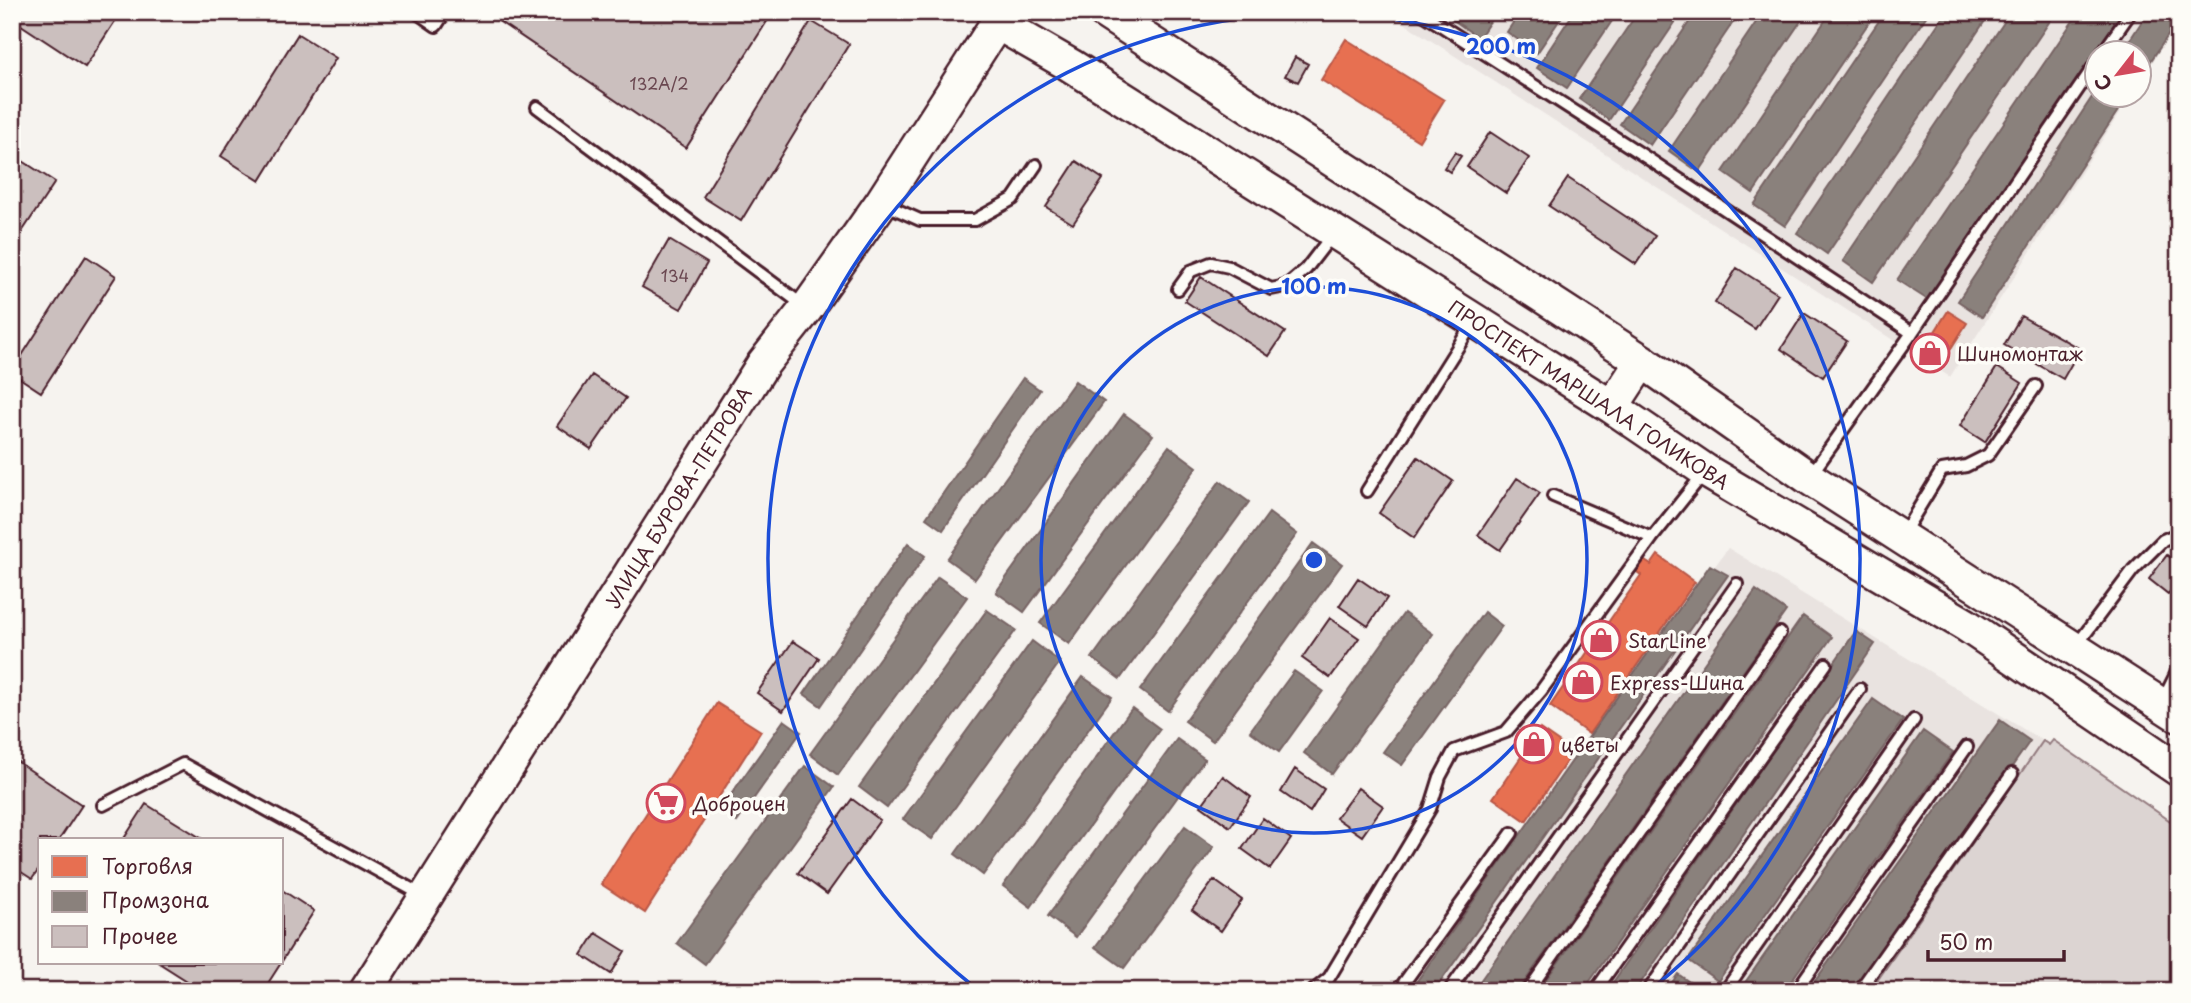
<svg xmlns="http://www.w3.org/2000/svg" width="2191" height="1003" font-family="'Playpen Sans',sans-serif">
	<style>
		.built { fill: #e9e3e0 }
		.green { fill: #dcd4d2; stroke: #937a7e; stroke-width: 2 }
		.shops { fill: #e76f51; stroke: #b85746; stroke-width: 2 }
		.industry { fill: #8a817c; stroke: #776464; stroke-width: 2 }
		.building { fill: #cbbfbe; stroke: #4a1f2b; stroke-width: 2 }
		.lines { fill: none; stroke-linecap: round; stroke-linejoin: round }
		.service-casing { stroke: #4a1f2b; stroke-width: 16 }
		.secondary-casing { stroke: #4a1f2b; stroke-width: 37 }
		.service { stroke: #fdfcf7; stroke-width: 10 }
		.secondary { stroke: #fdfcf7; stroke-width: 32 }
		.ring { fill: none; stroke: #1d4ed8; stroke-width: 3.5 }
		.labels { text-anchor: middle; dominant-baseline: central; stroke-width: 7; stroke-linejoin: round; paint-order: stroke }
		.number-label { font-size: 16px; fill: #6a4750 }
		.poi-label { font-size: 19px; fill: #4a1f2b; stroke: #fdfcf7; text-anchor: start }
		.street-label { font-size: 19px; fill: #4a1f2b; stroke: #fdfcf7 }
		.centre { fill: #1d4ed8; stroke: #fdfcf7; stroke-width: 3.5 }
		.ring-label { font-size: 21px; text-anchor: middle; font-weight: bold; fill: #1d4ed8; stroke: #fdfcf7; stroke-width: 7; stroke-linejoin: round; paint-order: stroke }
	</style>
	<rect width="100%" height="100%" fill="#f6f3ef"/>
	<filter id="ink" filterUnits="userSpaceOnUse"><feTurbulence type="fractalNoise" baseFrequency=".0143" numOctaves="2"/><feDisplacementMap in="SourceGraphic" scale="14" xChannelSelector="R" yChannelSelector="G"/><feConvolveMatrix kernelMatrix="1 2 1 2 8 2 1 2 1" color-interpolation-filters="sRGB"/></filter>
	<g filter="url(#ink)">
		<!-- built -->
		<path class="built" d="M1387,12H2179V20L2139,83L2138,52H2096V94L2131,95L1950,377Z
			M1728,548L2043,741L1870,991H1409Z"/>
		<!-- green -->
		<path class="green" d="M2053,740L2179,827V991H1870L2043,741L2049,745Z"/>
		<!-- shops -->
		<path class="shops" d="M1346,39L1444,100L1419,141L1321,80Z
			M1948,311L1967,323L1941,364L1922,352Z
			M1658,555L1695,582L1589,734L1550,706L1641,575L1634,570L1642,559L1651,565Z
			M717,703L761,731L645,913L601,884Z
			M1540,729L1573,752L1526,821L1493,798Z"/>
		<!-- industry -->
		<path class="industry" d="M1452,12H1496L1479,38L1449,17Z
			M1520,12H1565L1537,53L1507,32Z
			M1574,12H1618L1567,88L1537,68Z
			M1638,12H1682L1609,120L1579,99Z
			M1696,12H1740L1650,145L1620,124Z
			M1763,12H1807L1699,172L1669,151Z
			M1831,12H1876L1753,193L1723,172Z
			M1885,12H1929L1785,226L1754,205Z
			M1946,12H1991L1827,254L1797,233Z
			M2011,12H2056L1873,282L1843,261Z
			M2079,12H2123L1928,300L1897,280Z
			M2148,12H2179V19L2138,80V52H2122Z
			M2096,91V94H2129L1982,317L1958,301Z
			M1023,378L1040,390L943,530L926,518Z
			M1075,381L1104,402L975,579L947,559Z
			M1124,414L1153,435L1024,612L996,592Z
			M1169,446L1197,467L1069,644L1040,623Z
			M1220,481L1249,502L1120,679L1092,658Z
			M1269,513L1297,534L1168,711L1140,690Z
			M908,543L925,556L821,706L804,694Z
			M1313,543L1342,564L1213,741L1185,721Z
			M1710,565L1728,575L1434,991H1410Z
			M938,577L967,597L838,775L810,754Z
			M1756,590L1786,611L1518,991H1473Z
			M987,610L1016,630L887,808L859,787Z
			M1484,612L1502,626L1402,765L1383,752Z
			M1404,613L1433,634L1332,774L1304,753Z
			M1803,616L1832,637L1583,991H1538Z
			M1856,631L1875,644L1635,991H1607Z
			M1032,641L1060,662L932,839L903,819Z
			M1294,671L1323,691L1279,752L1250,731Z
			M1083,677L1112,697L983,875L955,854Z
			M1873,699L1903,720L1718,981L1688,960Z
			M1132,708L1160,729L1031,907L1003,886Z
			M784,720L801,732L737,822L720,810Z
			M2000,720L2030,741L1854,991H1808Z
			M1923,731L1953,752L1784,991H1739Z
			M1177,739L1205,759L1076,937L1048,916Z
			M805,766L834,787L705,964L677,943Z
			M1185,826L1214,847L1124,968L1095,947Z
			M1678,974L1702,991H1666Z"/>
		<!-- building -->
		<path class="building" d="M12,12H121L85,67L12,19Z
			M498,12H773L686,148L494,18Z
			M811,21L849,44L741,221L703,197Z
			M298,34L336,58L260,181L221,156Z
			M1295,57L1308,64L1298,82L1285,76Z
			M1490,132L1529,158L1506,193L1467,167Z
			M1455,152L1461,156L1450,172L1444,168Z
			M12,154L55,182L12,247Z
			M1076,161L1103,179L1073,224L1046,207Z
			M1568,178L1655,236L1636,264L1549,206Z
			M669,240L707,263L681,309L642,287Z
			M86,256L116,276L41,392L12,373V371Z
			M1737,268L1778,294L1755,329L1715,303Z
			M1201,277L1285,332L1269,356L1185,301Z
			M1804,313L1847,341L1823,377L1781,349Z
			M2021,316L2080,349L2063,379L2004,345Z
			M1997,367L2022,383L1985,442L1960,426Z
			M592,375L626,398L591,449L557,426Z
			M1418,457L1453,481L1414,538L1379,513Z
			M1517,478L1540,493L1500,550L1478,535Z
			M2167,555L2179,564V580L2168,594L2149,579Z
			M1358,578L1387,598L1368,626L1339,606Z
			M1330,618L1359,638L1330,678L1302,658Z
			M793,641L819,658L783,711L757,693Z
			M12,758L82,805L59,840H40V868L32,879L12,866Z
			M1295,769L1324,789L1310,812L1281,792Z
			M1223,776L1251,797L1230,827L1201,806Z
			M1358,788L1383,806L1362,836L1336,818Z
			M852,799L880,820L827,894L798,873Z
			M146,804L204,840H123Z
			M1263,818L1291,839L1270,869L1242,849Z
			M1214,880L1242,900L1221,931L1192,910Z
			M282,890L314,911L282,961Z
			M596,933L625,951L611,974L582,955Z
			M159,963H281L263,991H203Z"/>
		<g class="lines">
			<defs>
				<path id="service" d="M416,12L436,26L445,12
					M1420,12L1638,152L1912,333L1810,476
					M2103,52L2131,12
					M537,107L804,306
					M884,204L920,220H975L1013,199L1036,165
					M1178,289L1191,271L1211,263L1229,267L1271,289L1286,286L1306,269L1333,234
					M1912,333L2096,63
					M1367,491L1473,323
					M1553,496L1652,538
					M1903,534L1942,470L1966,466L1988,455L2036,386
					M2076,646L2133,570L2163,540L2179,533
					M2162,702L2179,668
					M103,805L183,764L424,896
					M1313,991L1329,978L1430,809L1440,777L1454,751L1506,732L1541,691L1652,538L1704,473
					M1398,991L1512,833
					M1449,991L1737,584
					M1528,991L1780,633
					M1595,991L1826,664
					M1648,991L1860,689
					M1725,991L1914,720
					M1796,991L1967,747
					M1859,991L2012,774"/>
				<path id="secondary" d="M1104,12L1642,361L1809,478L2179,716
					M997,23L1070,65L1612,407L1706,471L1966,625L2179,770
					M1612,407L1642,361
					M366,991L763,364L807,308L881,203L1004,12"/>
			</defs>
			<!-- service casing -->
			<use href="#service" class="service-casing"/>
			<!-- secondary casing -->
			<use href="#secondary" class="secondary-casing"/>
			<!-- service -->
			<use href="#service" class="service"/>
			<!-- secondary -->
			<use href="#secondary" class="secondary"/>
		</g>
	</g>
	<!-- distance rings -->
	<g class="ring">
		<circle cx="1314" cy="560" r="273"/>
		<path d="M978 990A546 546 0 1 1 1650 990"/>
	</g>
	<!-- icons -->
	<defs>
		<symbol id="shop-ring" viewBox="-11 -11 22 22"><circle r="9.5" fill="#fdfcf7" stroke="#d1495b" stroke-width="1.5"/><path d="M-5-2.5h2.3a2.7 3.5 0 0 1 5.4 0H5L5.5 6h-11ZM-1.5-2.5h3a1.5 2.3 0 0 0-3 0Z" fill="#d1495b"/></symbol>
		<symbol id="supermarket-ring" viewBox="-11 -11 22 22"><circle r="9.5" fill="#fdfcf7" stroke="#d1495b" stroke-width="1.5"/><path d="M-6-5.5h2.5l.6 2H6L4.5 2H-2.5L-4.4-4H-6ZM-1.5 3.2a1.3 1.3 0 1 0 .1 0ZM3 3.2a1.3 1.3 0 1 0 .1 0Z" fill="#d1495b"/></symbol>
	</defs>
	<g fill-rule="evenodd">
		<use href="#shop-ring" x="1908" y="331" width="44" height="44"/>
		<use href="#shop-ring" x="1579" y="618" width="44" height="44"/>
		<use href="#shop-ring" x="1561" y="660" width="44" height="44"/>
		<use href="#shop-ring" x="1512" y="722" width="44" height="44"/>
		<use href="#supermarket-ring" x="644" y="781" width="44" height="44"/>
	</g>
	<g class="labels">
		<!-- number labels -->
		<g class="number-label">
			<text x="659" y="83">132А/2</text>
			<text x="675" y="275">134</text>
		</g>
		<!-- poi labels -->
		<g class="poi-label">
			<text x="1957" y="353">Шиномонтаж</text>
			<text x="1628" y="640">StarLine</text>
			<text x="1610" y="682">Express-Шина</text>
			<text x="1561" y="744">цветы</text>
			<text x="693" y="803">Доброцен</text>
		</g>
		<!-- street labels -->
		<g class="street-label">
			<text transform="translate(1589 394) rotate(33)">ПРОСПЕКТ МАРШАЛА ГОЛИКОВА</text>
			<text transform="translate(678 497) rotate(-58)">УЛИЦА БУРОВА-ПЕТРОВА</text>
		</g>
	</g>
	<circle cx="1314" cy="560" r="10" class="centre"/>
	<g class="ring-label">
		<text x="1501" y="54">200 m</text>
		<text x="1314" y="294">100 m</text>
	</g>
	<!-- margin -->
	<rect width="2191" height="1003" fill="none" stroke="#fdfcf7" stroke-width="42"/>
	<rect x="21" y="21" width="2149" height="961" fill="none" stroke="#4a1f2b" stroke-width="2.5" filter="url(#ink)"/>
	<!-- legend -->
	<rect x="38" y="838" width="245" height="126" fill="#fdfcf7" stroke="#b5a4a5" stroke-width="2"/>
	<rect x="52" y="856" width="35" height="21" fill="#e76f51" stroke="#b5a4a5" stroke-width="2"/>
	<text x="102" y="874" font-size="21" fill="#4a1f2b">Торговля</text>
	<rect x="52" y="891" width="35" height="21" fill="#8a817c" stroke="#b5a4a5" stroke-width="2"/>
	<text x="102" y="908" font-size="21" fill="#4a1f2b">Промзона</text>
	<rect x="52" y="926" width="35" height="21" fill="#cbbfbe" stroke="#b5a4a5" stroke-width="2"/>
	<text x="102" y="944" font-size="21" fill="#4a1f2b">Прочее</text>
	<!-- north arrow -->
	<g transform="translate(2118 74) rotate(239)"><circle r="33" fill="#fdfcf7" stroke="#b5a4a5" stroke-width="2"/>
	<path d="M0-5L12 26L0 18L-12 26Z" fill="#d1495b"/>
	<text y="-10" font-size="19" font-weight="bold" text-anchor="middle" fill="#4a1f2b">С</text>
	</g>
	<!-- scale -->
	<path d="M1928 950v10h136v-10" fill="none" stroke="#4a1f2b" stroke-width="3.5"/>
	<text x="1939" y="950" font-size="21" fill="#4a1f2b" stroke="#fdfcf7" stroke-width="5" paint-order="stroke">50 m</text>
</svg>
